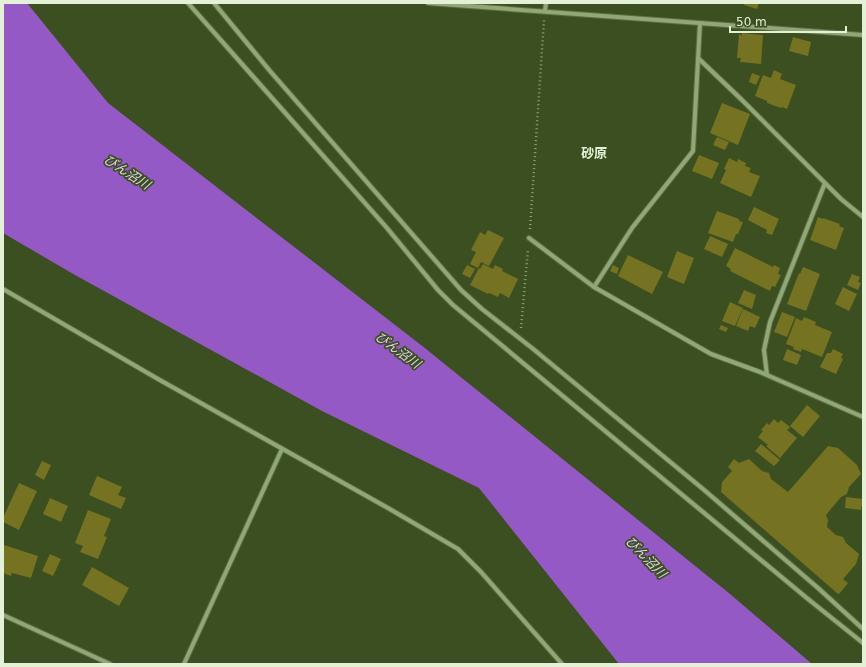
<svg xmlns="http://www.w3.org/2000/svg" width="866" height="667" font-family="'DejaVu Sans','Noto Sans JP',sans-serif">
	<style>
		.water { fill: #9559c5 }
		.building { fill: #757222 }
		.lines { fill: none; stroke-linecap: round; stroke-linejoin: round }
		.street-casing { stroke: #5d6d43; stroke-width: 6 }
		.path { stroke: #90a07b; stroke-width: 2.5; stroke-dasharray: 1 3; stroke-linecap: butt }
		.street { stroke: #91a775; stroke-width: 4 }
		.labels { text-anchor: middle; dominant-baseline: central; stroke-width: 3.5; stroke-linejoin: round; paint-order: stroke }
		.neighbourhood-label { font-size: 13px; font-weight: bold; fill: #e5f1d7; stroke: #3c4f20 }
		.water-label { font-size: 13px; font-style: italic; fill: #e2d4ef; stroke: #3c4f20 }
	</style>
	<rect width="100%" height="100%" fill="#3c4f20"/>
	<!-- water -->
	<path class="water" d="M3,3H27L108,103L421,345L730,594L812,664H619L479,488L322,411L75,275L3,233Z"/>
	<!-- building -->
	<path class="building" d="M744,3H759L757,9L744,5Z
		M742,33L763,35L761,64L740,62L741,58H737L739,34L742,35Z
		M793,37L811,42L808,56L789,51Z
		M774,70L782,74L780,79L796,85L787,109L782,107L781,108L767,103V101L755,96L763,75L771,78Z
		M752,73L760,76L756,85L749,82Z
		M722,103L750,114L738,145L710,133Z
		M717,137L729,142L725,150L713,145Z
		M699,155L719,163L712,179L692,171Z
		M729,158L737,162L738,159L746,163L745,166L751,168L749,172L760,176L751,197L720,183L726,170L724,169Z
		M754,207L779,219L772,235L766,233L767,230L748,220Z
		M717,211L739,219V221L743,222L738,234H736L733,242L708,233Z
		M818,217L823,219V218L840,224L839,226L844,228L836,250L810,240Z
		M488,230L504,238L489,266L481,262L478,268L470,264L476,252L471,250L480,232L485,235Z
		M710,236L728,244L722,257L704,249Z
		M735,248L773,267L774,265L780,268L778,274L781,275L775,287L772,286L770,291L730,271L731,269L726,266Z
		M677,251L694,258L684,284L667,277Z
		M628,255L663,272L652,294L618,276Z
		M483,264L493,269L495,265L503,269L502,271L518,279L509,298L500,293L498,297L489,293L488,294L470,285L479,268L480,269Z
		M467,265L475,269L470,278L462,274Z
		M613,265L619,268L617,274L610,271Z
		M803,267L820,274L806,311L787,304L799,273L800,274Z
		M852,274L860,277L858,282L861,283L858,290L847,285Z
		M843,287L857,294L849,311L835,304Z
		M744,290L756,295L752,309L738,303Z
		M730,302L743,308L735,326L722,321Z
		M743,309L760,317L755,328L750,326L748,331L736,326Z
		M782,312L795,317L787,337L774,332Z
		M804,317L816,322L815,325L832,332L822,357L802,349L801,352L793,349L794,347L786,344L796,318L802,321Z
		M721,325L728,328L726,332L719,329Z
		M787,349L801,355L797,365L783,360Z
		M833,349L843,354L841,358L843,359L836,374L820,367L827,353H831Z
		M807,405L820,416L803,437L790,426Z
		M774,419L778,423L781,420L790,427L787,430L797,438L780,458L766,446L768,445L758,437L763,431L761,430L767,423L769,425Z
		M761,444L780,460L774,466L755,451Z
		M828,446L838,448L857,465L861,474L849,487L847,494L841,497L826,515L828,520L827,527L836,535L843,537L846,543L859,554L856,564L843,579L848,583L840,593L838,594L721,492L722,482L732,471L728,467L734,459L739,463L749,459L762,471L769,473L771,479L788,492Z
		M42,461L51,465L44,480L35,475Z
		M97,476L122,487L118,495L126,498L121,509L89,495Z
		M19,483L37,491L19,530L3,522V518Z
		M846,497L863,499L861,510L845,508Z
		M50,498L68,506L61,522L43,514Z
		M88,510L111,519L104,536L107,537L98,559L80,552L83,546L75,543Z
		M4,545L38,556L31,578L12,573L11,576L3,573V549Z
		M50,554L61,559L53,576L42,571Z
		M92,567L129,588L119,606L82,585Z"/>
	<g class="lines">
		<defs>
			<path id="street" d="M188,3L387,228L438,290L453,305L808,599L863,643
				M214,3L270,71L461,290L482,309L532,348L703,489L818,588L863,629
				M428,3L863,35
				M545,11L546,3
				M698,58L742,100L841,199L863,217
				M529,238L594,287L711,354L760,372L863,417
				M594,287L632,228L693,151L700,23
				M3,289L158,379L388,508L458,549L481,572L562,664
				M767,375L764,350L770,322L825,183
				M3,615L110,664
				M184,664L282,449"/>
		</defs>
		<!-- street casing -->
		<use href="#street" class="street-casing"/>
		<!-- path -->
		<path class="path" d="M530,229L544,20
			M521,328L528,249"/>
		<!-- street -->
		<use href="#street" class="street"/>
	</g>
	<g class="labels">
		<!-- neighbourhood labels -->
		<g class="neighbourhood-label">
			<text x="594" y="153">砂原</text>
		</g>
		<!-- water labels -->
		<g class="water-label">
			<text transform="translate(127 172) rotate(33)">びん沼川</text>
			<text transform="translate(398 350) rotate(36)">びん沼川</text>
			<text transform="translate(646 557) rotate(46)">びん沼川</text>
		</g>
	</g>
	<!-- border -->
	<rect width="866" height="667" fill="none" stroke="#e5f1d7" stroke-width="8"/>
	<!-- scale -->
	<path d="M730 26v6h116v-6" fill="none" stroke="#e5f1d7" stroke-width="2"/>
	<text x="736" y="26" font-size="12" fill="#e5f1d7" stroke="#3c4f20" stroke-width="3" paint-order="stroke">50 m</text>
</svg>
